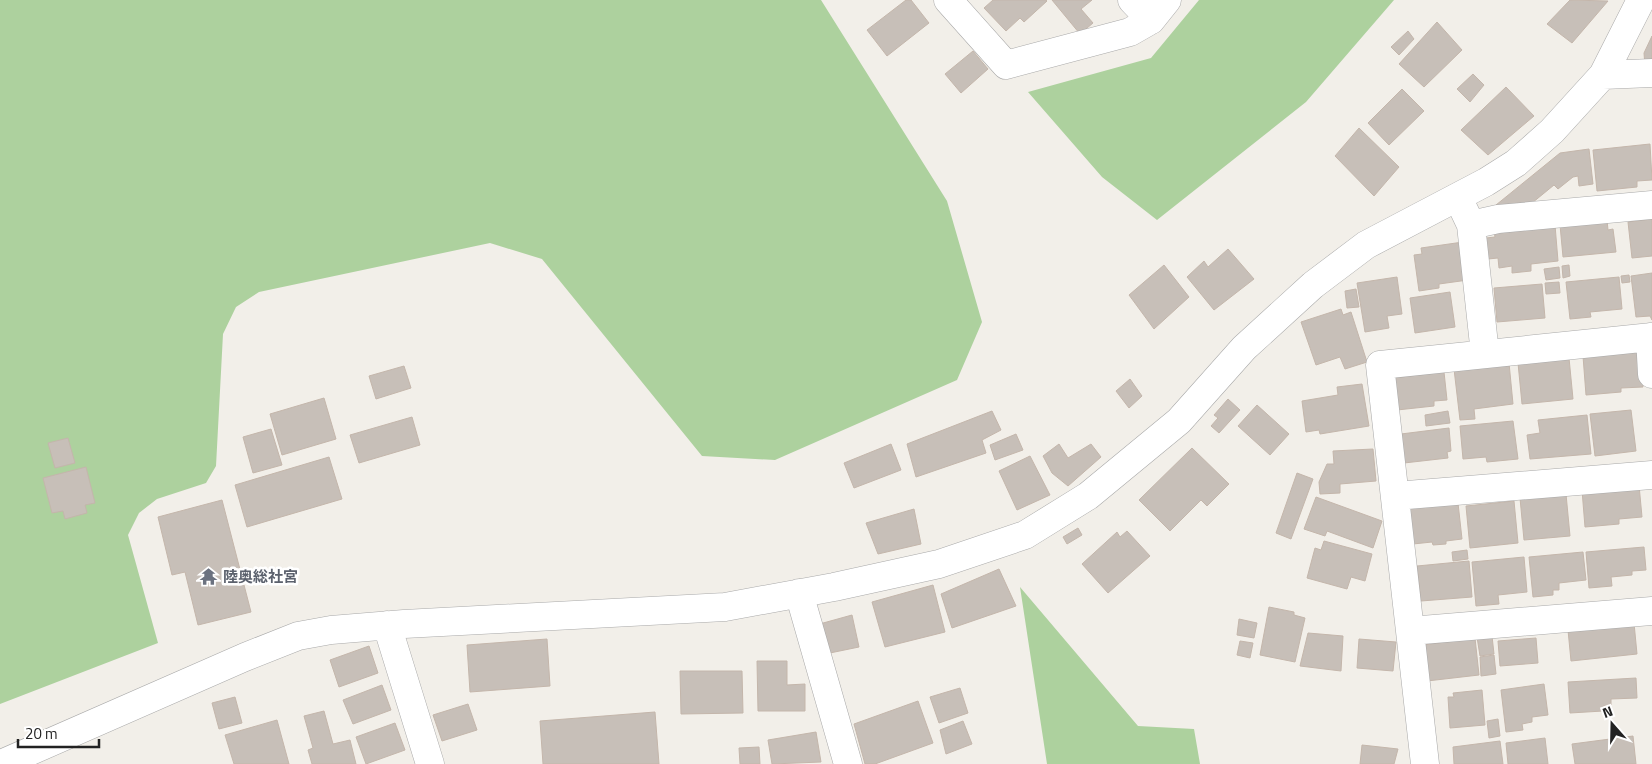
<svg xmlns="http://www.w3.org/2000/svg" width="1652" height="764" font-family="'Titillium Web','Noto Sans JP',sans-serif">
	<style>
		.forest { fill: #add19e }
		.building { fill: #c7bfb8; stroke: #c4b6ab }
		.lines { fill: none; stroke-linecap: round; stroke-linejoin: round }
		.minor-casing { stroke: #a9a9a9; stroke-width: 29 }
		.minor { stroke: #fff; stroke-width: 28 }
		.labels { text-anchor: middle; dominant-baseline: central; stroke-width: 5; stroke-linejoin: round; paint-order: stroke }
		.worship-label { font-size: 15px; font-weight: bold; fill: #5b616d; stroke: #fff; text-anchor: start }
	</style>
	<rect width="100%" height="100%" fill="#f2efe9"/>
	<!-- forest -->
	<path class="forest" d="M0,0H821L947,201L982,322L957,380L775,460L702,456L542,259L490,243L259,292L236,307L223,334L216,466L206,483L157,499L139,513L128,535L158,643L0,704Z
		M1199,0H1394L1306,102L1157,220L1102,177L1028,92L1151,58Z
		M1020,587L1138,726L1194,729L1200,764H1047Z"/>
	<!-- building -->
	<path class="building" d="M906,0H911L929,23L887,56L867,30Z
		M993,0H1046L1047,1L1024,22L1020,18L1006,31L984,8Z
		M1052,0H1092L1081,9L1093,23L1080,34Z
		M1570,0L1608,1L1572,43L1547,24Z
		M1437,22L1462,50L1424,87L1399,64Z
		M1408,31L1414,39L1399,55L1391,47Z
		M1652,36V65L1645,66L1644,53Z
		M973,51L988,69L961,93L945,74Z
		M1473,74L1484,85L1470,102L1457,89Z
		M1506,87L1534,116L1488,155L1461,130Z
		M1402,89L1424,111L1389,145L1368,123Z
		M1359,128L1399,167L1374,196L1335,156Z
		M1650,144L1652,180L1637,181V187L1597,191L1593,150Z
		M1589,149L1593,184L1579,186L1578,176L1573,177L1558,189L1554,185L1532,203L1500,211L1496,205L1560,153Z
		M1652,219V256L1632,258L1628,222Z
		M1607,220L1608,230L1613,229L1616,252L1563,257L1560,225Z
		M1555,225L1558,261L1531,264V271L1512,273V266L1499,268L1498,258L1488,259L1486,238L1495,237L1494,231Z
		M1463,242L1468,280L1439,284V288L1419,291L1414,255L1422,254L1421,248Z
		M1228,249L1254,279L1214,310L1187,277L1204,261L1208,267Z
		M1164,265L1189,297L1154,329L1129,295Z
		M1569,265L1570,276L1563,278L1562,266Z
		M1559,267L1560,278L1546,280L1544,269Z
		M1652,273V320L1650,316L1636,317L1631,276Z
		M1629,275L1630,282L1622,283L1621,276Z
		M1397,277L1402,314L1387,316L1389,328L1365,332L1357,283Z
		M1619,277L1622,309L1590,312L1591,317L1570,319L1566,282Z
		M1559,282L1560,293L1546,294L1545,283Z
		M1542,284L1545,318L1497,322L1494,288Z
		M1356,289L1359,307L1347,308L1345,291Z
		M1450,292L1455,327L1415,333L1410,298Z
		M1341,309L1343,315L1351,312L1367,362L1345,369L1340,357L1316,365L1301,322Z
		M1640,352L1643,387L1621,388V392L1586,395L1583,356Z
		M1569,358L1573,399L1522,404L1518,363Z
		M1509,363L1513,404L1474,409L1475,419L1460,420L1454,369Z
		M404,366L411,388L376,399L369,376Z
		M1444,372L1447,400L1434,401V406L1397,410L1393,378Z
		M1130,379L1142,396L1129,408L1116,391Z
		M1362,384L1369,426L1320,434L1319,430L1306,432L1302,401L1338,395L1337,387Z
		M324,398L336,439L282,455L270,414Z
		M1228,399L1240,410L1219,433L1211,426L1218,418L1214,415Z
		M1257,405L1289,434L1270,455L1238,426Z
		M1631,410L1636,451L1595,456L1590,414Z
		M992,411L1001,430L982,440L986,453L916,477L907,444Z
		M1448,411L1450,423L1426,426L1425,415Z
		M1587,415L1591,454L1530,459L1527,435L1540,433L1538,420Z
		M412,417L420,445L359,463L350,435Z
		M1513,421L1518,459L1487,462L1486,457L1463,459L1460,426Z
		M1449,428L1451,451L1447,452L1448,458L1404,463L1401,434Z
		M271,429L282,465L253,473L243,437Z
		M1016,434L1023,450L995,460L990,445Z
		M68,438L75,463L55,468L48,443Z
		M891,444L901,470L854,488L844,463Z
		M1059,444L1068,458L1091,444L1101,457L1068,486L1052,473L1043,456Z
		M1192,448L1229,484L1207,506L1201,500L1170,531L1139,500Z
		M1373,449L1376,481L1340,484V493L1320,494L1319,482L1327,464H1334L1333,451Z
		M1030,456L1050,495L1017,510L999,471Z
		M329,457L342,499L247,527L235,485Z
		M86,467L95,503L85,505L87,513L65,519L63,511L52,513L43,478Z
		M1297,473L1313,479L1291,539L1276,533Z
		M1639,485L1642,517L1619,519V524L1585,527L1582,490Z
		M1566,494L1570,536L1524,540L1520,498Z
		M1316,497L1382,521L1373,548L1327,531L1325,536L1304,529Z
		M222,500L251,612L198,625L185,572L172,575L158,517Z
		M1514,501L1518,543L1470,548L1466,506Z
		M1458,503L1462,539L1446,541V544L1433,545L1432,542L1413,544L1410,508Z
		M914,509L921,544L878,554L866,523Z
		M1078,528L1082,535L1067,544L1063,537Z
		M1127,531L1150,556L1108,593L1082,564L1117,532L1120,537Z
		M1324,541L1372,554L1365,581L1351,577L1347,589L1307,578L1315,548L1321,550Z
		M1644,547L1646,570L1632,571V575L1611,577L1612,586L1589,588L1586,552Z
		M1467,550L1468,559L1453,561L1452,552Z
		M1583,552L1586,580L1559,583V590H1553V595L1533,597L1529,557Z
		M1524,557L1527,592L1498,595L1499,604L1476,606L1472,562Z
		M1469,561L1472,597L1421,601L1417,566Z
		M999,569L1016,606L952,628L941,594Z
		M933,585L945,632L885,647L872,602Z
		M1269,607L1294,612V615L1305,618L1295,662L1260,655Z
		M852,615L859,647L825,654L816,625Z
		M1239,619L1257,623L1254,638L1237,635Z
		M1634,623L1637,654L1571,661L1568,630Z
		M1308,633L1343,636L1341,671L1300,666Z
		M1492,636L1494,654L1480,656L1477,637Z
		M1475,638L1479,675L1427,681L1423,645Z
		M1536,638L1538,663L1500,666L1498,641Z
		M547,639L550,686L470,692L467,645Z
		M1359,639L1396,642L1393,671L1357,668Z
		M1240,641L1253,643L1250,658L1237,655Z
		M369,646L378,673L339,687L330,660Z
		M1494,655L1496,674L1481,676L1480,657Z
		M757,661H787V685L805,684V711H758Z
		M680,671H742L743,713L681,714Z
		M1636,678L1637,698L1611,699V705L1603,706V711L1570,713L1568,682Z
		M1544,684L1548,715L1532,717V722L1522,724L1523,730L1506,732L1501,690Z
		M382,685L391,710L353,724L343,700Z
		M960,688L968,713L939,723L930,697Z
		M1482,690L1485,725L1450,728L1448,697H1454L1453,693Z
		M235,697L242,723L219,729L212,703Z
		M918,701L933,743L875,764H865L854,724Z
		M468,704L477,730L442,741L433,715Z
		M324,711L333,744L350,740L356,764H312L308,750L313,748L304,716Z
		M655,712L659,764H543L540,721Z
		M1498,719L1500,736L1489,738L1487,721Z
		M277,720L289,764H234L225,735Z
		M963,721L972,744L946,754L940,730Z
		M395,723L405,750L366,764L356,737Z
		M816,732L821,762L772,764L768,740Z
		M1633,736L1636,764H1575L1572,744Z
		M1545,738L1548,764H1508L1506,743Z
		M1500,741L1503,764H1454L1453,747Z
		M1362,745L1398,749L1394,764H1360Z
		M759,747L760,764H740L739,748Z"/>
	<g class="lines">
		<defs>
			<path id="minor" d="M948,0L1006,65L1130,32L1151,20L1167,0
				M1132,0L1151,20
				M1603,75L1652,73
				M1463,208L1471,225L1485,354
				M1471,225L1498,219L1652,205
				M1650,337L1652,374
				M1395,496L1652,475
				M799,593L848,764
				M387,625L430,764
				M1410,631L1652,611
				M1,764L245,657L298,636L331,630L404,624L725,607L834,587L939,564L1025,535L1088,496L1179,421L1244,348L1313,285L1366,245L1486,182L1516,163L1552,131L1603,75L1641,0
				M1425,764L1380,365L1652,337"/>
		</defs>
		<!-- minor casing -->
		<use href="#minor" class="minor-casing"/>
		<!-- minor -->
		<use href="#minor" class="minor"/>
	</g>
	<!-- icons -->
	<defs>
		<symbol id="temple-bare" viewBox="-9 -9 18 18"><path d="M0-6L5-2H3V0L6.5 2.5H4V6H1.5V3h-3V6H-4V2.5H-6.5L-3 0V-2H-5Z" fill="#6b7280" stroke="#fff" stroke-width="2.5" paint-order="stroke"/></symbol>
	</defs>
	<g fill-rule="evenodd">
		<use href="#temple-bare" x="196" y="564" width="25" height="25"/>
	</g>
	<g class="labels">
		<!-- worship labels -->
		<g class="worship-label">
			<text x="223" y="576">陸奥総社宮</text>
		</g>
	</g>
	<!-- north arrow -->
	<g transform="translate(1612 724) rotate(340)" stroke="#ffffff" stroke-width="4" paint-order="stroke">
	<path d="M0-4L9 19L0 12L-9 19Z" fill="#222222"/>
	<text y="-8" font-size="14" font-weight="bold" text-anchor="middle" fill="#222222">N</text>
	</g>
	<!-- scale -->
	<path d="M18 739v8h81v-8" fill="none" stroke="#222222" stroke-width="2.5"/>
	<text x="25" y="739" font-size="15" fill="#222222" stroke="#ffffff" stroke-width="4" paint-order="stroke">20 m</text>
</svg>
